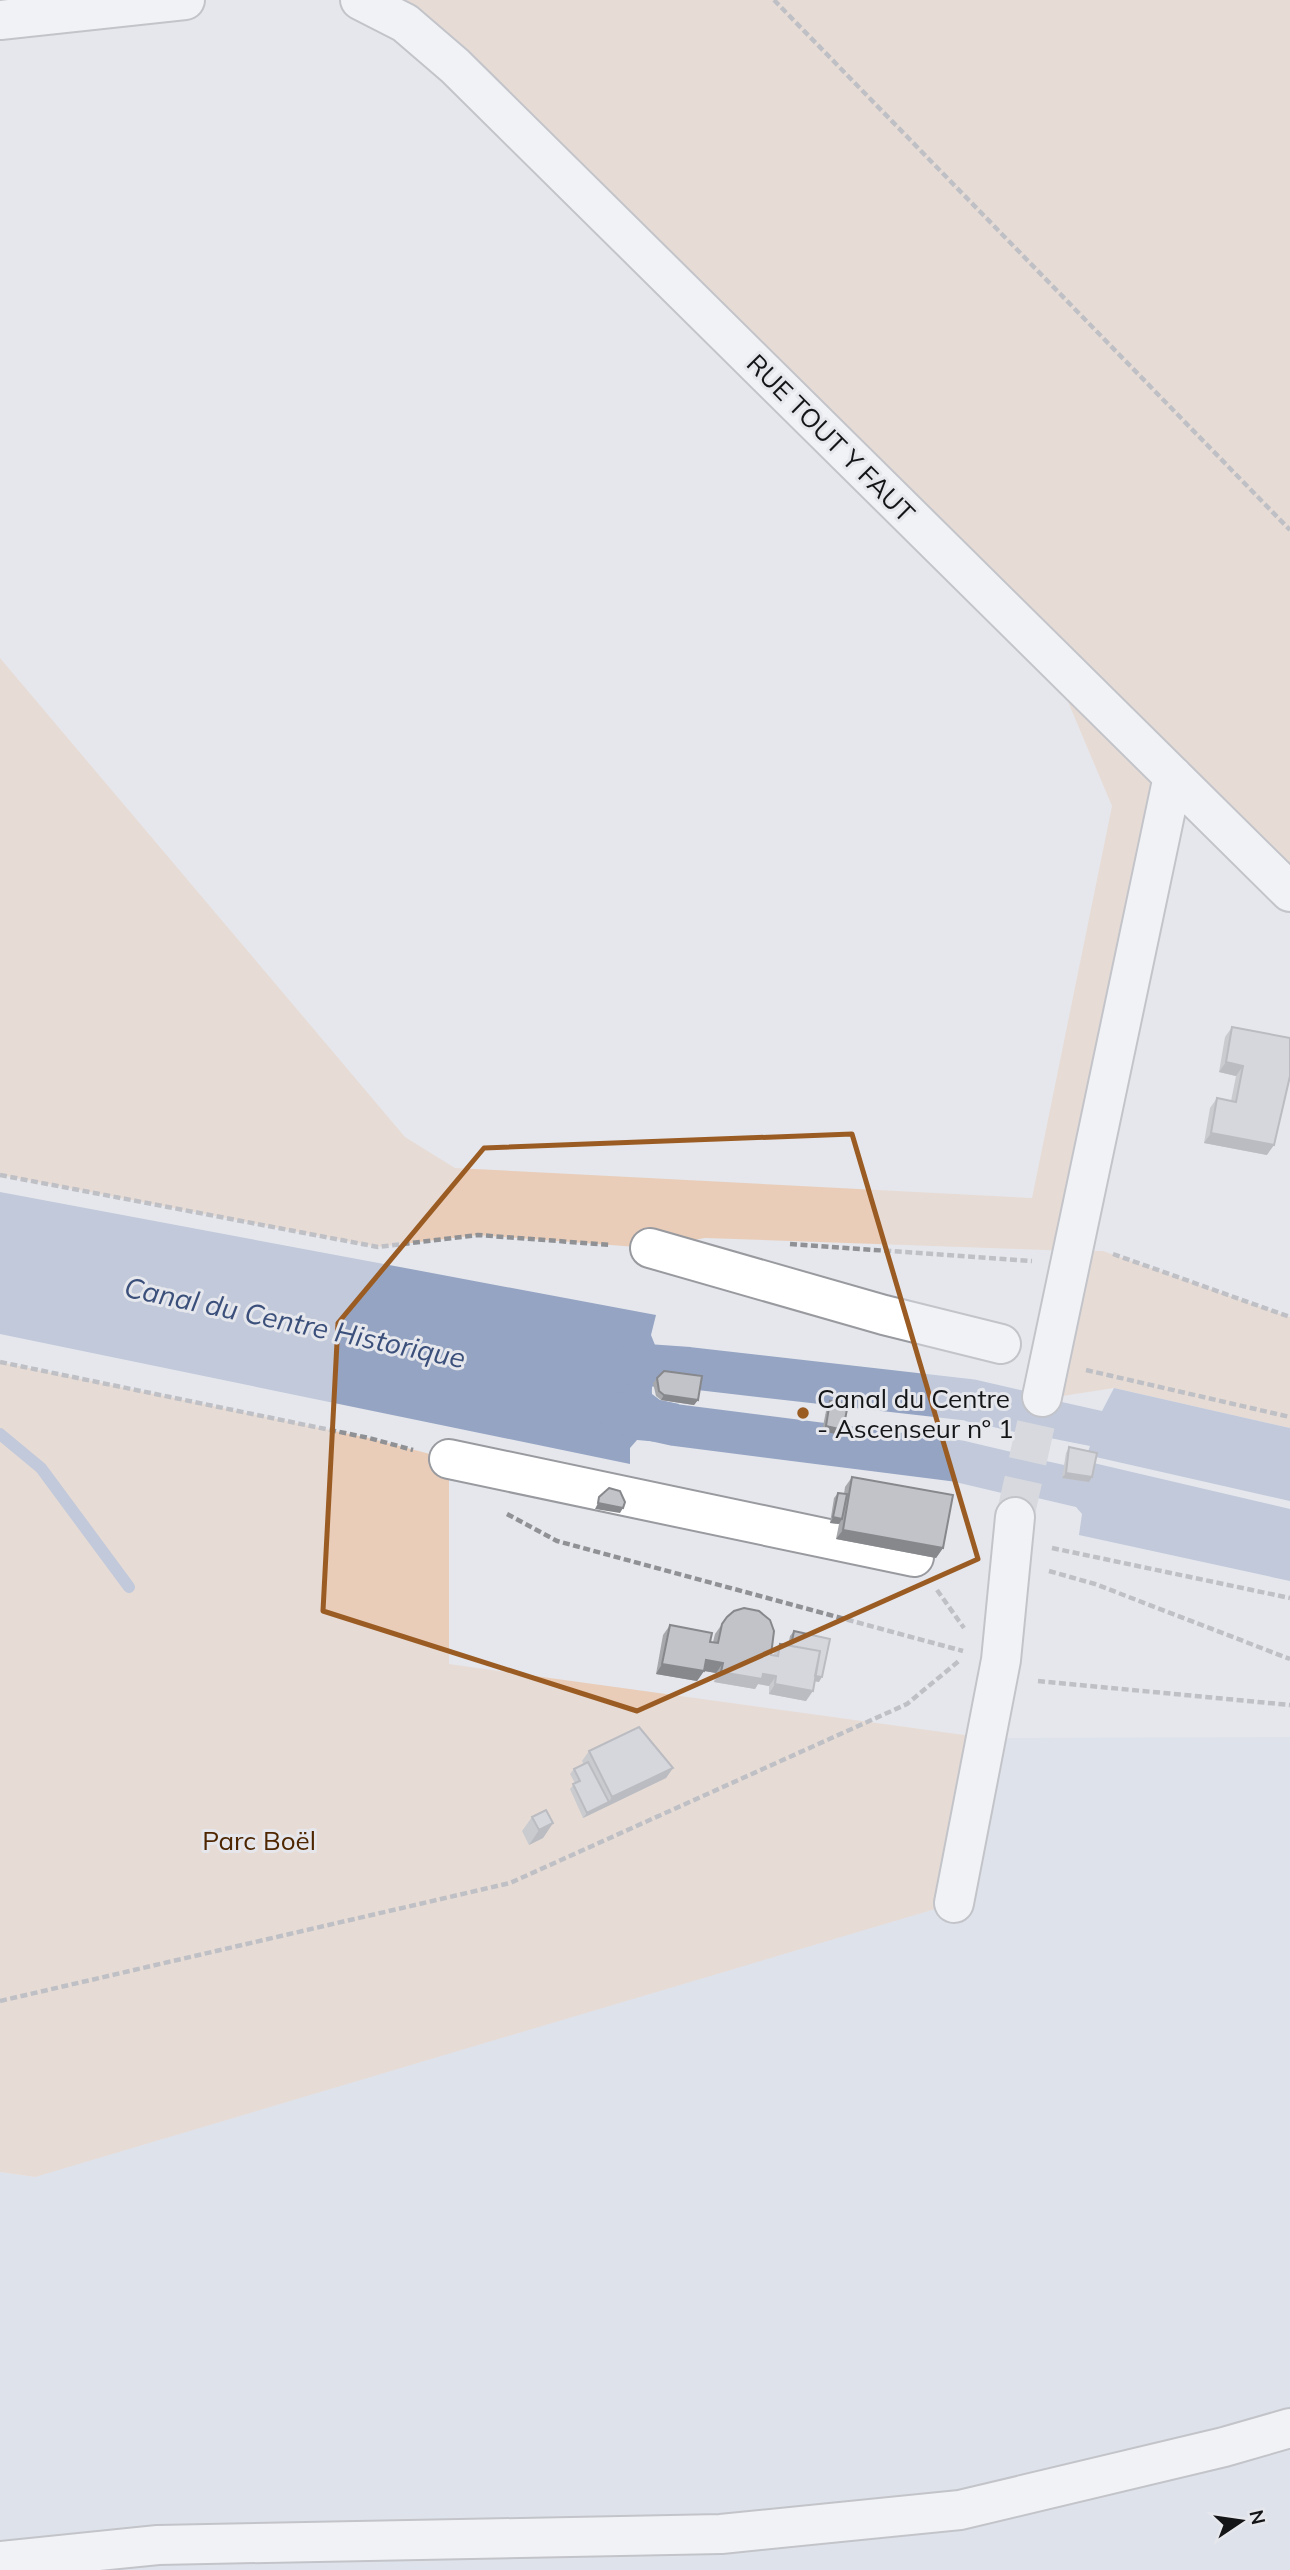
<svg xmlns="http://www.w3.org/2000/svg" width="1290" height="2570" font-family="Mulish,sans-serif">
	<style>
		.built { fill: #d6dce8 }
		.green { fill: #e9cdb9 }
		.water { fill: #95a4c3 }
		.pier { fill: #e5e7ec }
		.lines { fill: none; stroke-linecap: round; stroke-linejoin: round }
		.stream { stroke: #95a4c3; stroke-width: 12 }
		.canal { stroke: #95a4c3; stroke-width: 42 }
		.minor-tunnel { stroke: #c6c8cc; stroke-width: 38; stroke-dasharray: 38 19; stroke-linecap: butt }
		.minor-casing { stroke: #989a9f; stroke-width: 42 }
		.path { stroke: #8f9195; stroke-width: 4.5; stroke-dasharray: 7 3.5; stroke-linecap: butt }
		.minor { stroke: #fff; stroke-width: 38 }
		.wall { fill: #a6a8ac }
		.shaded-wall { fill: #87888c }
		.building { fill: #c1c3c8; stroke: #87888c; stroke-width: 2 }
		.marked { fill: none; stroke: #9b5c23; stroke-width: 5; stroke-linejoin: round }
		.poi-dot { fill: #9b5c23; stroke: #e5e7ec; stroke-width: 2.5 }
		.labels { text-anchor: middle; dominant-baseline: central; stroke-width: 6; stroke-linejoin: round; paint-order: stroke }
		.street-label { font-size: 26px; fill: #141517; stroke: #e5e7ec }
		.poi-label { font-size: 26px; fill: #141517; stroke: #e5e7ec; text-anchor: start }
		.park-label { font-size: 26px; fill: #4e2600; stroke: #e5e7ec }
		.water-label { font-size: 28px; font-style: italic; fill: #3b4f7b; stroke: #e5e7ec }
	</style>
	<rect width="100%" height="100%" fill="#e5e7ec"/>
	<!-- built -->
	<path class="built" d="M1290,1737V2570H0V2172L35,2177L986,1738Z"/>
	<!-- green -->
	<path class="green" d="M360,0H1290V892L1174,777L1074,1251H1103L1290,1317V1428L1114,1388L1056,1397L1073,1251L705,1238L650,1248L478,1235L378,1247L0,1175V658L405,1137L455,1168L1032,1198L1112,806L1047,652Z
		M0,1362L369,1438L449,1459V1664L986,1738L952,1904L35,2177L0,2172Z"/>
	<!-- water -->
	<path class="water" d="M0,1192L656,1315L651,1335L655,1345L691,1349L686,1378C670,1375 650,1370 652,1394L660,1400L679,1404L672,1443L637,1440L630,1448V1464L0,1334Z
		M972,1382L1102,1411L1114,1388L1290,1428V1581L1079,1535L1082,1514L1076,1507L955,1479L961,1442L1082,1469L1090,1446L965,1421Z"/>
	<!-- pier -->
	<path class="pier" d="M1087,1455L1290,1501V1509L1085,1461Z"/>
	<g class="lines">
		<!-- stream -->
		<path class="stream" d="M0,1434L41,1468L129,1587"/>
		<!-- canal -->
		<path class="canal" d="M632,1364L689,1368L970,1400L1026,1413
			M620,1413L675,1425L958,1461L1013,1474"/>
		<!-- minor-tunnel -->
		<path class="minor-tunnel" d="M1015,1517L1042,1397"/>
		<defs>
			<path id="minor" d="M360,0L405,23L455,66L1290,892
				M0,20L185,0
				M650,1248L884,1315L1001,1344
				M1042,1397L1173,776
				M449,1459L914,1557
				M954,1903L1001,1660L1015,1517
				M0,2561L158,2545L721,2534L960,2510L1224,2447L1290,2428"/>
		</defs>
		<!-- minor casing -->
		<use href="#minor" class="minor-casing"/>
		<!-- path -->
		<path class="path" d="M774,0L1290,530
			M0,1175L378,1247L478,1235L611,1245
			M790,1244L1032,1261
			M1113,1254L1290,1317
			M0,1362L369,1438L413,1450
			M1086,1370L1290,1417
			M507,1514L557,1541L963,1651
			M1052,1548L1290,1598
			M1049,1571L1095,1584L1290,1659
			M937,1590L964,1628
			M1038,1681L1290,1705
			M0,2001L510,1883L907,1704L960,1660"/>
		<!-- minor -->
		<use href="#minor" class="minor"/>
	</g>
	<!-- wall -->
	<path class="wall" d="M1232,1027L1267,1155L1204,1143L1210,1108L1217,1098L1231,1101L1236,1076L1219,1072L1225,1037Z
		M657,1378L698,1400L694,1405L661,1400L656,1396L653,1383Z
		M830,1401L840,1435L822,1431L827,1406Z
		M1069,1447L1089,1482L1062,1478L1066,1453Z
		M852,1477L943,1548L936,1558L836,1539L839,1524L830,1523L834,1498L838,1493L844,1494L845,1487Z
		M727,1617L771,1655H773L780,1644L788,1646L790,1636L794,1631L819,1682L815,1681L806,1701L769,1694V1686L758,1684L755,1689L714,1682L716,1673L704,1671L697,1681L656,1674L663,1635L670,1625L713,1642L715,1634Z
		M589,1751L673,1768L666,1778L583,1818L570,1789L575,1783L570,1774L574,1769L584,1765L582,1761Z
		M532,1817L553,1823L543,1838L529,1845L522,1831Z"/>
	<!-- shaded-wall -->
	<path class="shaded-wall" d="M1226,1062L1243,1066L1236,1076L1219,1072Z
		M1211,1133L1274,1145L1267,1155L1204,1143Z
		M664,1395L698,1400L694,1405L661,1400Z
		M826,1426L843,1430L840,1435L822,1431Z
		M1066,1473L1092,1477L1089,1482L1062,1478Z
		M598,1503L623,1508L620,1513L595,1509Z
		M833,1517L842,1519L839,1524L830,1523Z
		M843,1530L943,1548L936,1558L836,1539Z
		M706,1660L723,1663L716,1673L699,1670Z
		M662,1664L704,1671L697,1681L656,1674Z
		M721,1672L763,1674L776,1676L769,1686L758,1684L755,1689L714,1682Z
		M813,1675L822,1677L819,1682L809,1680Z
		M775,1684L813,1691L806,1701L769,1694Z
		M673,1768L666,1778L583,1818L587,1813L609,1802L612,1797Z
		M553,1823L543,1838L529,1845L539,1830Z"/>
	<!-- building -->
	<path class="building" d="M1232,1027L1290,1038V1076L1274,1145L1211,1133L1217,1098L1236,1102L1243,1066L1226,1062Z
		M664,1371L702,1376L698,1400L664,1395L659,1391L657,1378Z
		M830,1401L848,1404L843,1430L826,1426Z
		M1069,1447L1097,1453L1092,1477L1066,1473Z
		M852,1477L953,1495L943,1548L843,1530Z
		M609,1488L620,1491L625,1502L623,1508L598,1503L599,1497Z
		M838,1493L847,1494L842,1519L833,1517Z
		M744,1608L759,1611L770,1620L774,1631L771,1655L778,1656L780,1644L820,1651L813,1691L775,1684L776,1676L763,1674L762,1679L721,1672L723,1663L706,1660L704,1671L662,1664L670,1625L712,1633L710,1642L718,1643L722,1624L727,1617L734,1611Z
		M794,1631L830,1639L822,1677L815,1676L820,1651L791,1646Z
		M639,1727L673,1768L612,1797L589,1751Z
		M588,1762L609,1802L587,1813L573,1784L580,1781L574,1769Z
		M546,1810L553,1823L539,1830L532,1817Z"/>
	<!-- marked area -->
	<path d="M0 0H1290V2570H0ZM852,1134L978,1559L637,1711L323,1611L338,1323L484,1148Z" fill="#e5e7ec" fill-opacity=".55" fill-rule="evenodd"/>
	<path class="marked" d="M852,1134L978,1559L637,1711L323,1611L338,1323L484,1148Z"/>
	<!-- markers -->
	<circle class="poi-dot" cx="803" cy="1413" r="7"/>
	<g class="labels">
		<!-- street labels -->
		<g class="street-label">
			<text transform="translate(831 438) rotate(45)">RUE TOUT Y FAUT</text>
		</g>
		<!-- poi labels -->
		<g class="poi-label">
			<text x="817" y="1398">Canal du Centre<tspan x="817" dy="30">- Ascenseur n° 1</tspan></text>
		</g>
		<!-- park labels -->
		<g class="park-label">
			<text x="259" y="1840">Parc Boël</text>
		</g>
		<!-- water labels -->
		<g class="water-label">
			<text transform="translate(295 1322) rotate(12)">Canal du Centre Historique</text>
		</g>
	</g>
	<!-- north arrow -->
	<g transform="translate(1241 2521) rotate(77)" stroke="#e5e7ec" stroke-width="5" paint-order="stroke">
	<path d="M0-5L12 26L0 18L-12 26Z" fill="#141517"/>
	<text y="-10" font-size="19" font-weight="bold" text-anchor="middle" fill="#141517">N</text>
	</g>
</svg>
